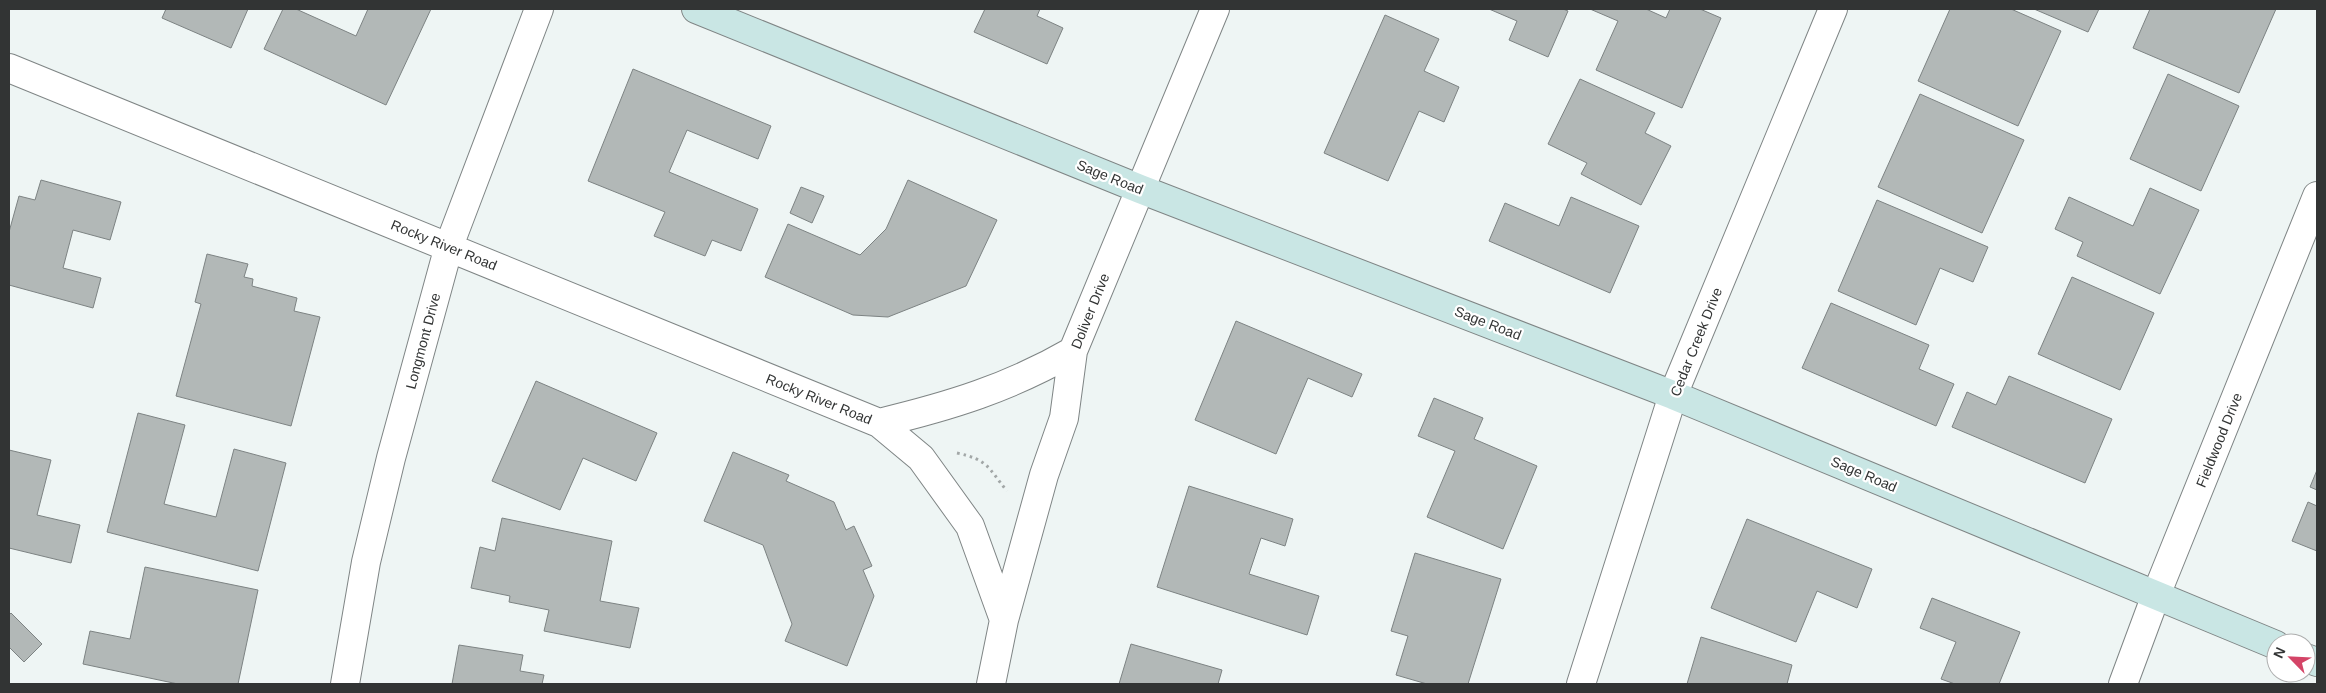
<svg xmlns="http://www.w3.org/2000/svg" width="2326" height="693" font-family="Arial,sans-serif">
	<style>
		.building { fill: #b2b8b7; stroke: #7d8383 }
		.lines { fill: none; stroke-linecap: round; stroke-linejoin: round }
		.street-casing { stroke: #7f8585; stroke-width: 30 }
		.secondary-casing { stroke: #7f8585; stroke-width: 30 }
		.path { stroke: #a2a7a7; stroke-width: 3; stroke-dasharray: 2.5 4; stroke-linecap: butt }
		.street { stroke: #fff; stroke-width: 28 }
		.secondary { stroke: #c9e6e4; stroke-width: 28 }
		.labels { text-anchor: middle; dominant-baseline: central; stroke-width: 4.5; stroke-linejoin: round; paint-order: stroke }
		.street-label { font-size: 14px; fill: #323434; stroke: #fff }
	</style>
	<rect width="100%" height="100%" fill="#eef5f4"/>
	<!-- building -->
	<path class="building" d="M166,9H248L231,48L162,18Z
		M283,9H296L356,36L368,9H431L386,105L264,49Z
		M985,9H1040L1037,16L1063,28L1047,64L974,32Z
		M1489,9H1563L1568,11L1548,57L1509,40L1517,21Z
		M1590,9H1646L1666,18L1670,9H1700L1721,18L1682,108L1596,70L1618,21Z
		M1950,9H2011L2061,31L2018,126L1918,81Z
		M2034,9H2099L2088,32Z
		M2150,9H2276L2239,93L2133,48Z
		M1385,15L1439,39L1424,71L1459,87L1444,122L1419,111L1388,181L1324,153Z
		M633,69L771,126L758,159L687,130L669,172L758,209L741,251L712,240L705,256L654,236L665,212L588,181Z
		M2168,74L2239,106L2201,191L2130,159Z
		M1580,79L1655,113L1645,133L1671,146L1641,205L1581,174L1587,163L1548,144Z
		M1920,94L2024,140L1982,233L1878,187Z
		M41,180L121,202L110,240L73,230L63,268L101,278L93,308L9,285V232L19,196L35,200Z
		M908,180L997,220L966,286L888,317L853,315L765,277L788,224L860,255L886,229Z
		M801,187L824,196L812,223L790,213Z
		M2150,188L2199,210L2160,294L2077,256L2083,242L2055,229L2069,197L2133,226Z
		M1571,197L1639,226L1610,293L1489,241L1505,203L1559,226Z
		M1877,200L1988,247L1973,282L1940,268L1916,325L1838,291Z
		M207,254L248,264L244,277L253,279L252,286L297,298L294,311L320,317L291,426L176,396L201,304L195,302Z
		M2072,277L2154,313L2120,390L2038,354Z
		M1831,303L1929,345L1919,369L1954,384L1936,426L1802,368Z
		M1236,321L1362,374L1352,397L1308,378L1276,454L1195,420Z
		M2009,376L2112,419L2085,483L1952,427L1967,392L1996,405Z
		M536,381L657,433L636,481L583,458L560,510L492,481Z
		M1434,398L1483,418L1474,439L1537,466L1503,549L1427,517L1455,451L1418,436Z
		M138,413L185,425L164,504L216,517L234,449L286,463L258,571L107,532Z
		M9,450L51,460L37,515L80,525L71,563L9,548Z
		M733,452L789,475L786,481L834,502L846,530L854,526L872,566L863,570L874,596L847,666L785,641L792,624L763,545L704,521Z
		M2317,470V490L2310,487Z
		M1189,486L1293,519L1285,546L1261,538L1249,574L1319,596L1307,635L1157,587Z
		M2308,502L2317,506V551L2292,541Z
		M502,518L612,541L600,601L639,608L630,648L544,631L549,610L509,602L510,596L471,588L480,547L495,551Z
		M1747,519L1872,569L1857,608L1817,591L1796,642L1711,608Z
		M1415,553L1501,579L1468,684H1427L1396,675L1408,636L1391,631Z
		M145,567L258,590L238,684H178L83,664L90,631L130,639Z
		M1932,598L2020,632L1999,684H1955L1941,679L1956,642L1920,628Z
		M11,613L42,644L24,662L9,647V615Z
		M1701,637L1792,665L1787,684H1687Z
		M1131,644L1222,670L1218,684H1119Z
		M459,645L523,655L520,671L544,675L542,684H452Z"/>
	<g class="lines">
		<defs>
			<path id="street" d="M9,68L879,423L921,458L970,526L1004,620
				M879,423C950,406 1009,388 1073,351
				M345,684L366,562L391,458L449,246L539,9
				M991,684L1004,620L1044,475L1064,418L1073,351L1215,9
				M1581,684L1673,395L1833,9
				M2123,684L2156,595L2317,196"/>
			<path id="secondary" d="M696,9L1140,189L1673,395L2276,645
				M2306,658L2317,662"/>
		</defs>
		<!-- street casing -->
		<use href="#street" class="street-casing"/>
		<!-- secondary casing -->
		<use href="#secondary" class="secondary-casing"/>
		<!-- path -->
		<path class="path" d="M957,453C989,460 988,468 1007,491"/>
		<!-- street -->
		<use href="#street" class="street"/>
		<!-- secondary -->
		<use href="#secondary" class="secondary"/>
	</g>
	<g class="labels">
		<!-- street labels -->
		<g class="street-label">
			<text transform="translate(1110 177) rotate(22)">Sage Road</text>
			<text transform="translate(444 245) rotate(22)">Rocky River Road</text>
			<text transform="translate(1090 311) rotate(-68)">Doliver Drive</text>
			<text transform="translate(1488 323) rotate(21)">Sage Road</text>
			<text transform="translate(423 341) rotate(-75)">Longmont Drive</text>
			<text transform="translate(1696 342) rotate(-68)">Cedar Creek Drive</text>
			<text transform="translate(819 399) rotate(22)">Rocky River Road</text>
			<text transform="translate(2219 440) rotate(-68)">Fieldwood Drive</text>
			<text transform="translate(1864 474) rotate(23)">Sage Road</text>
		</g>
	</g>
	<!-- border -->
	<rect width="2326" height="693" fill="none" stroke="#323434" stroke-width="20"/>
	<!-- north arrow -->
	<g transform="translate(2291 658) rotate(294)"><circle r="24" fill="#ffffff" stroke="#adaeae"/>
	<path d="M0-4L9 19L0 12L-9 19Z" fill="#d44467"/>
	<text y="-8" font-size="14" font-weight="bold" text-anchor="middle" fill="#323434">N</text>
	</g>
</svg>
